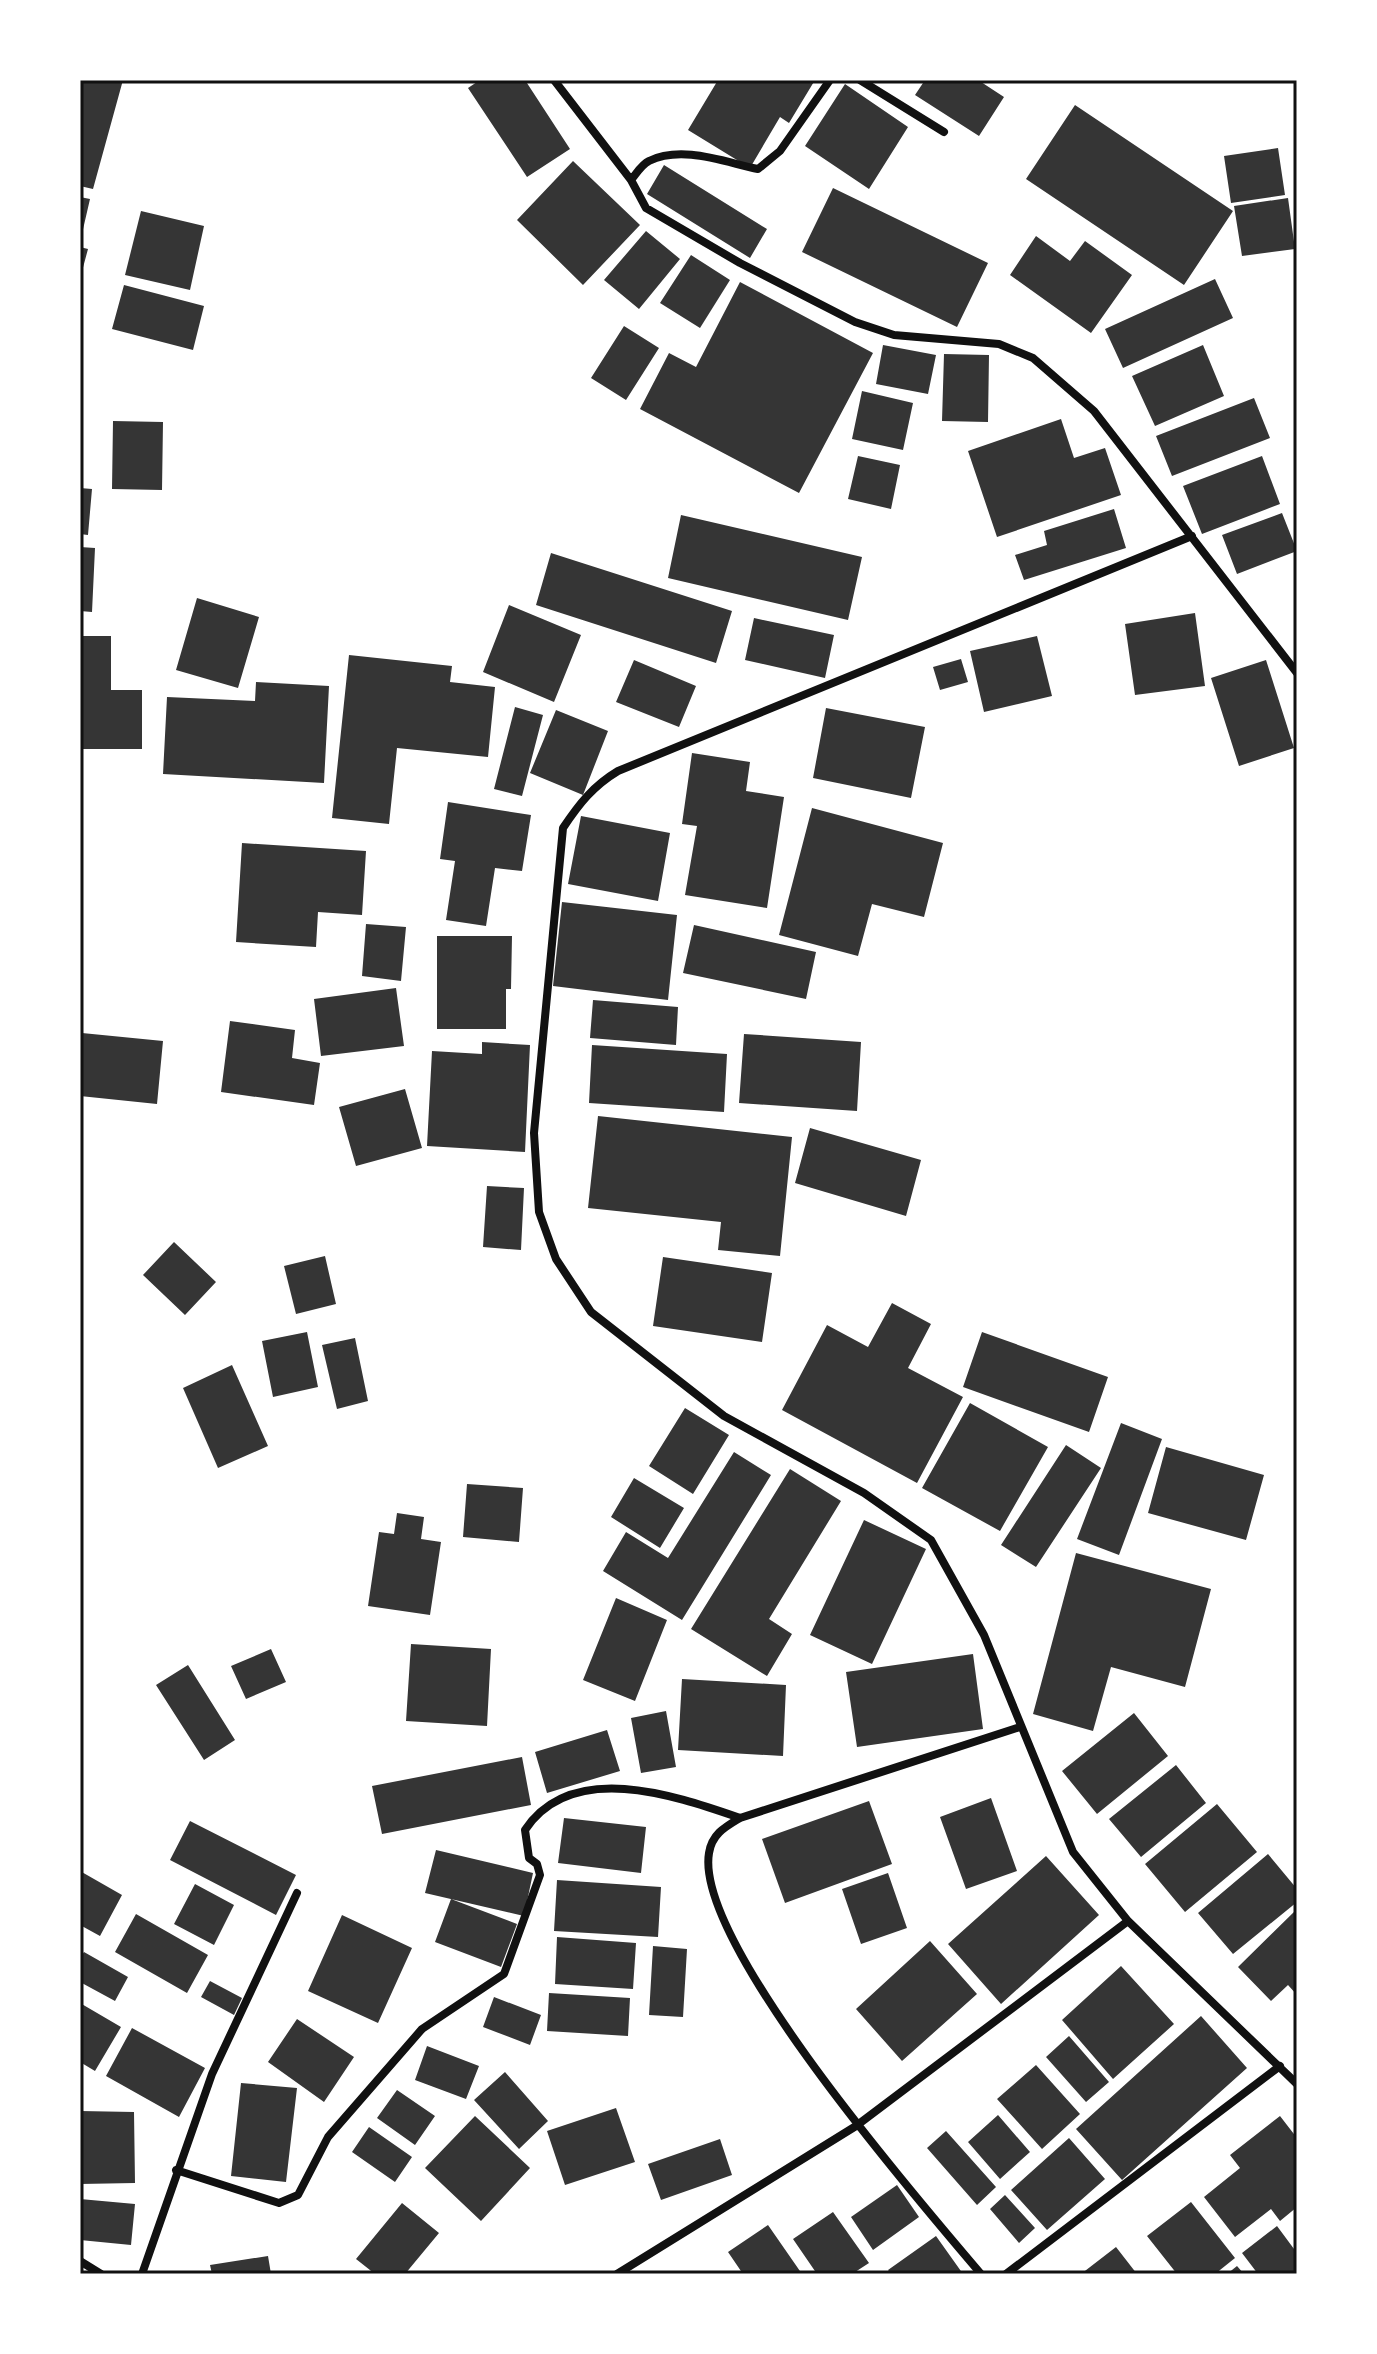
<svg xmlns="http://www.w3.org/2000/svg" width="1377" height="2354" font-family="Roboto,sans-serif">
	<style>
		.building { fill: #353535 }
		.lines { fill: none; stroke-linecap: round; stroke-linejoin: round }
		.minor { stroke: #111; stroke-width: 8 }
		.neatline { fill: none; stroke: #111; stroke-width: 3 }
	</style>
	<rect width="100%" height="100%" fill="#fff"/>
	<!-- building -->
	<path class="building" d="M80,80H123L93,189L80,186Z
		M480,80H525L570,149L527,177L468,88Z
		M718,80H815L789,123L780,117L750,168L688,130Z
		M925,80H978L1004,97L979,136L915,95Z
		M845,84L908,127L869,189L805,146Z
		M1075,105L1233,211L1184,285L1026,179Z
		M1278,148L1285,195L1231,203L1224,156Z
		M573,161L640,225L583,285L517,220Z
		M664,165L767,229L750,258L647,194Z
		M833,188L988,263L957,327L802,252Z
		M80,197L90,199L81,238L80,237Z
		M1288,198L1295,249L1242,256L1234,206Z
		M141,211L204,226L190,290L125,275Z
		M646,231L680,259L639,309L604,280Z
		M1036,236L1070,261L1085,241L1132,275L1091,333L1010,275Z
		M80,247L88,249L81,275H80Z
		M691,255L730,280L700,328L660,303Z
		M1215,279L1233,318L1123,368L1105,329Z
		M740,282L873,353L799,493L640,409L669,353L696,367Z
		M124,285L204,306L193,350L112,329Z
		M624,326L659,348L626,400L591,378Z
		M883,345L936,355L928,394L876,384Z
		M1203,345L1224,396L1155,426L1132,376Z
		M944,354L989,355L988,422L942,421Z
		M862,391L913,403L903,450L852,439Z
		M1254,398L1270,438L1172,476L1156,436Z
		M1061,419L1074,458L1105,448L1121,495L997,537L968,451Z
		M113,421L163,422L162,490L112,489Z
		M858,456L900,465L891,509L848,499Z
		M1262,456L1280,504L1202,534L1183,486Z
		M80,488L92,489L88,535L80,534Z
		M1114,509L1126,548L1024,580L1015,555L1047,545L1044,531Z
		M1282,513L1297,551L1237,574L1222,535Z
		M681,515L862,557L848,620L668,578Z
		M80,547L95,548L92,612L80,611Z
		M551,553L732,611L716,663L536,605Z
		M197,598L259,617L238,688L176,670Z
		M509,605L581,635L554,702L483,672Z
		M1195,613L1205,686L1135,695L1125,624Z
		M754,618L834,635L825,678L745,660Z
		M80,636H111V690H142V749H80Z
		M1037,636L1052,696L984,712L970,651Z
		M349,655L452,666L450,682L495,687L488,757L397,748L389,824L332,818Z
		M961,659L968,682L940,690L933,667Z
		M634,660L696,686L679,727L616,702Z
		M1266,660L1294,748L1239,766L1211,678Z
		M256,682L329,686L324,783L163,774L167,697L255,701Z
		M515,707L543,715L522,796L494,789Z
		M826,708L925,727L911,798L813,778Z
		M556,710L608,731L583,795L530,773Z
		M692,753L750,762L746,791L784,797L767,908L685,895L697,826L682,824Z
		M448,802L531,815L522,871L495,868L486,926L446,920L455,861L440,859Z
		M812,808L943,843L924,917L872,904L858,956L779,935Z
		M581,816L670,833L658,901L568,884Z
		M242,843L366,851L362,915L318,912L316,947L236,942Z
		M562,902L677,915L668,1000L553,986Z
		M366,924L406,927L401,981L362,976Z
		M694,925L816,952L806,999L683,973Z
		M437,936H512L511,989H506V1029H437Z
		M396,988L404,1046L321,1056L314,999Z
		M593,1000L678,1007L676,1045L590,1038Z
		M230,1021L295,1030L292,1058L320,1063L314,1105L221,1092Z
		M82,1033L163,1041L157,1104L80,1096Z
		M744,1034L861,1042L857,1111L739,1103Z
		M482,1042L530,1045L525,1152L427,1146L432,1051L482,1054Z
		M592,1045L727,1054L724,1112L589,1103Z
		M405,1089L422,1148L356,1166L339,1107Z
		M598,1116L792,1137L780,1256L718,1250L721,1222L588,1208Z
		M810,1128L921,1160L906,1216L795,1183Z
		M487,1186L524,1188L521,1250L483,1247Z
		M174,1242L216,1282L185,1315L143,1275Z
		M325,1256L336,1304L296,1314L284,1266Z
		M663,1257L772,1273L762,1342L653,1326Z
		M892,1303L931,1324L908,1368L963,1397L917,1483L782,1410L827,1325L868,1347Z
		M307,1332L318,1387L273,1397L262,1341Z
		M982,1332L1108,1377L1089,1432L963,1387Z
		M355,1338L368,1401L337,1409L322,1345Z
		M232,1365L268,1446L218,1468L183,1388Z
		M970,1403L1048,1447L1000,1531L922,1488Z
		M685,1408L729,1435L693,1494L649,1466Z
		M1121,1423L1162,1439L1119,1555L1077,1539Z
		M1066,1445L1101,1468L1036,1567L1001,1545Z
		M1166,1447L1264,1475L1246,1540L1148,1513Z
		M734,1452L771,1475L682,1620L603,1571L626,1532L668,1558Z
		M790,1469L841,1501L769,1619L792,1634L767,1676L691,1629Z
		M634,1478L684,1508L660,1548L611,1517Z
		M467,1484L523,1488L519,1542L463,1537Z
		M397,1513L424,1517L421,1539L441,1542L430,1615L368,1606L379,1532L394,1534Z
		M864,1520L926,1549L872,1664L810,1635Z
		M1076,1553L1211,1589L1185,1687L1111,1667L1093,1731L1033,1714Z
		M616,1598L667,1620L635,1701L583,1680Z
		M411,1644L491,1649L487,1726L406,1721Z
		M271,1649L286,1682L246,1699L231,1666Z
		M973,1654L983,1729L857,1747L846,1672Z
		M188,1665L235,1740L204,1760L156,1685Z
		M682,1679L786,1685L783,1756L678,1750Z
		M666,1711L676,1767L641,1773L631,1718Z
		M1134,1713L1168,1756L1097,1814L1062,1771Z
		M607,1730L620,1771L547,1793L535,1752Z
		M522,1757L531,1805L382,1834L372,1786Z
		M1176,1765L1206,1803L1141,1857L1109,1819Z
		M991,1798L1017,1871L966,1889L940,1817Z
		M869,1801L892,1864L785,1903L762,1839Z
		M1217,1804L1257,1852L1185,1912L1145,1864Z
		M564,1818L646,1827L641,1873L558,1863Z
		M190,1821L296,1875L276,1915L170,1860Z
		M436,1850L533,1873L524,1916L425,1893Z
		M1268,1854L1297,1889V1902L1233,1954L1198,1913Z
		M1046,1856L1099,1915L1001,2004L948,1944Z
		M80,1871L122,1895L100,1936L80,1925Z
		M888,1873L907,1928L861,1944L842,1889Z
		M557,1880L661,1887L658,1937L554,1931Z
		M195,1884L234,1905L214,1945L174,1924Z
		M451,1899L517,1924L501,1967L435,1942Z
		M1297,1909V1995L1288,1985L1271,2001L1238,1967Z
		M136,1914L208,1955L187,1993L115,1952Z
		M342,1915L412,1948L378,2023L308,1991Z
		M557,1937L636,1943L633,1989L555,1984Z
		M930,1941L977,1994L902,2061L856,2009Z
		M653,1946L687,1949L683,2017L649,2015Z
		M84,1952L128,1977L115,2001L80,1982V1958Z
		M1121,1966L1174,2024L1113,2079L1062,2020Z
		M210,1981L242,1998L234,2015L201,1997Z
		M549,1993L630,1998L628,2036L547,2031Z
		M494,1997L541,2015L530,2045L483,2027Z
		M80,2003L121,2027L95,2071L80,2062Z
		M1201,2016L1247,2068L1122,2180L1076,2129Z
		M297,2019L354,2057L324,2102L268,2062Z
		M132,2028L205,2068L179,2117L106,2076Z
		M1069,2036L1109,2082L1086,2102L1046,2057Z
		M427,2046L479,2066L466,2099L415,2080Z
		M1036,2065L1080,2114L1042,2149L997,2099Z
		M505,2072L548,2121L519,2149L474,2100Z
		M241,2083L297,2088L286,2182L231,2176Z
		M397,2090L435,2116L415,2145L377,2118Z
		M616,2108L635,2162L565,2185L547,2131Z
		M80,2111L134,2112L135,2183L80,2184Z
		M998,2115L1030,2152L1000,2179L968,2142Z
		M475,2116L530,2168L481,2221L425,2168Z
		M1280,2116L1297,2138V2207L1280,2221L1271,2209L1235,2237L1204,2197L1240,2168L1230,2155Z
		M369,2127L412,2157L395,2182L352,2152Z
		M946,2131L996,2187L977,2205L927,2148Z
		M1069,2138L1105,2179L1047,2230L1011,2190Z
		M720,2139L732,2175L661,2200L648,2164Z
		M897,2185L919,2217L873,2250L851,2217Z
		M1005,2195L1035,2228L1019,2243L990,2209Z
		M80,2199L135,2204L131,2245L80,2240Z
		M1191,2202L1235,2258L1215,2274H1177L1147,2236Z
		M402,2203L439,2233L405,2274H375L356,2259Z
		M833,2212L869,2263L852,2274H817L793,2239Z
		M768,2225L802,2274H743L728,2252Z
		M1277,2226L1297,2253V2274H1258L1242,2253Z
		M936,2236L963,2274H891L888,2270Z
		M1116,2247L1137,2274H1081Z
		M268,2256L271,2274H212L210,2265Z
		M1237,2266L1244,2274H1227Z"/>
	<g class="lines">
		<!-- minor -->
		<path class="minor" d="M554,80L631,180L646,208L740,263L855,322L894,335L999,344L1033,358L1094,411L1297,673
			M860,80L944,132
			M631,180C636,174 642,164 649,161C682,145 724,162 758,169L780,151L830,80
			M1192,536L618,771C593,786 579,804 563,828L534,1133L539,1212L556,1259L591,1312L724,1416L864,1493L931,1540L984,1635L1073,1852L1128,1921L1297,2084
			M176,2170L279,2203L298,2195L328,2137L422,2029L504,1974L540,1875L537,1864L529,1858L525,1830C572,1759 676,1796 740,1818
			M80,2261L101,2274
			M142,2274L212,2074L297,1893
			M617,2274L856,2126L1128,1921
			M981,2274C920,2202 694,1942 709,1853C712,1834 725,1827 740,1818L1020,1727
			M1006,2274L1280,2066"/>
	</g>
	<!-- border -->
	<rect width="1377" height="2354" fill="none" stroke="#ffffff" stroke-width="164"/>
	<rect x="82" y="82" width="1213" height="2190" class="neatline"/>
</svg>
